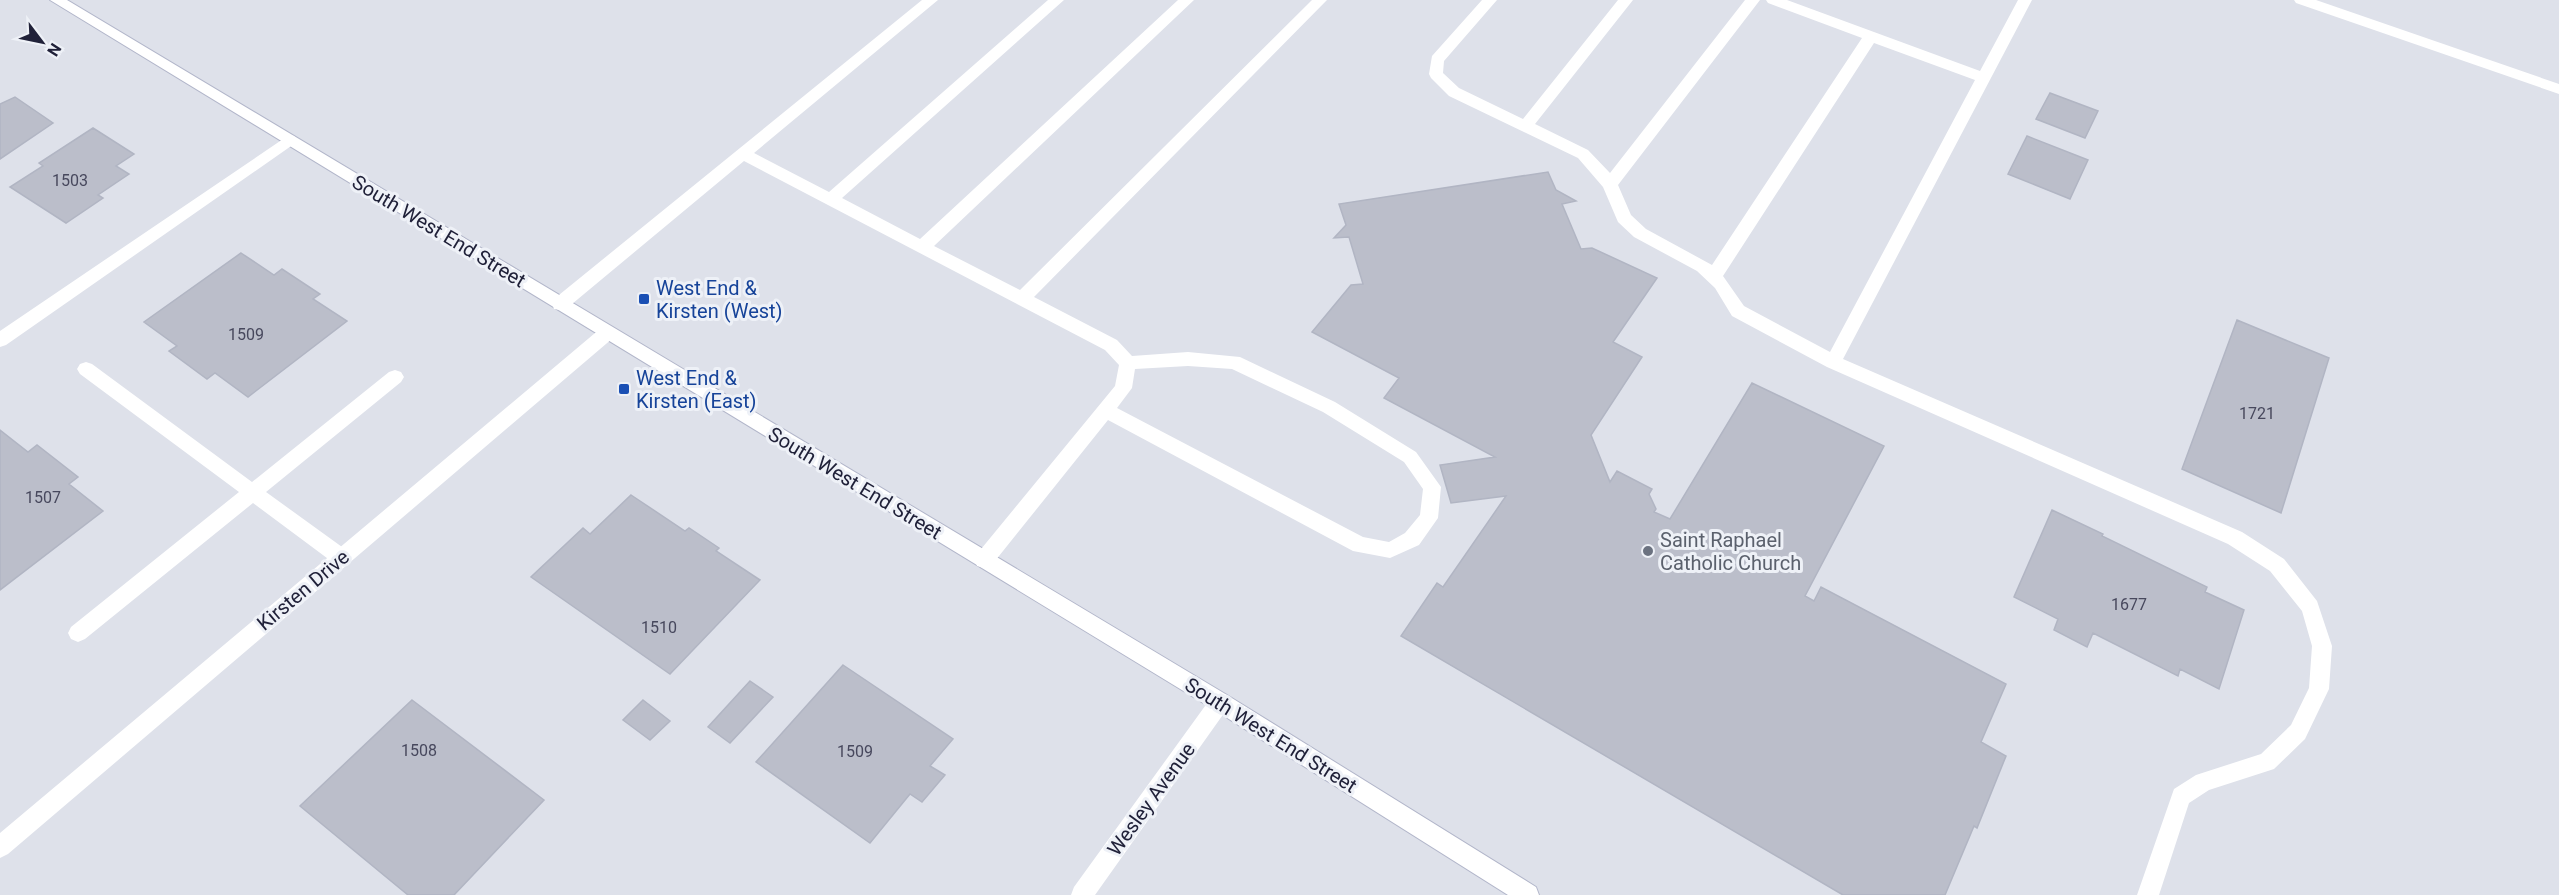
<svg xmlns="http://www.w3.org/2000/svg" width="2559" height="895" font-family="Roboto,sans-serif">
	<style>
		.building { fill: #bbbeca; stroke: #b1b5c3; stroke-width: 1.5 }
		.lines { fill: none; stroke-linecap: round; stroke-linejoin: round }
		.secondary-casing { stroke: #b2b6ca; stroke-width: 2 }
		.lane { fill: #fff; fill-rule: evenodd }
		.street { fill: #fff; fill-rule: evenodd }
		.secondary { fill: #fff; fill-rule: evenodd }
		.transit-dot { fill: #1a4fb4; stroke: #eef1f7; stroke-width: 2 }
		.worship-dot { fill: #6b7280; stroke: #eef1f7; stroke-width: 2 }
		.labels { text-anchor: middle; dominant-baseline: central; stroke-width: 6; stroke-linejoin: round; paint-order: stroke }
		.number-label { font-size: 16px; fill: #47485d }
		.street-label { font-size: 20px; fill: #202139; stroke: #eef1f7 }
		.transit-label { font-size: 20px; fill: #164399; stroke: #eef1f7; text-anchor: start }
		.worship-label { font-size: 20px; fill: #5b616d; stroke: #eef1f7; text-anchor: start }
	</style>
	<rect width="100%" height="100%" fill="#dee1ea"/>
	<!-- building -->
	<path class="building" d="M2050,93L2098,111L2085,138L2036,119Z
		M15,97L53,123L0,159V104Z
		M93,128L134,154L116,166L129,174L98,195L103,198L66,223L10,187L43,166L39,163Z
		M2027,136L2088,160L2070,199L2008,174Z
		M1548,172L1556,190L1576,201L1562,204L1581,249L1592,248L1657,278L1613,342L1642,357L1591,435L1610,482L1617,471L1652,489L1649,494L1656,509L1654,512L1670,519L1752,383L1884,446L1805,596L1814,601L1821,587L2006,684L1981,742L2006,756L1977,828L1974,826L1945,895H1843L1401,636L1437,583L1443,587L1506,496L1451,503L1440,465L1495,457L1384,398L1399,378L1312,332L1351,285L1363,284L1349,237L1334,238L1346,225L1339,204Z
		M241,253L274,275L282,269L320,294L313,299L347,321L248,397L215,373L207,379L169,351L177,346L144,322Z
		M2237,320L2329,358L2281,513L2182,469Z
		M0,430L28,452L37,445L78,477L69,484L103,511L0,590Z
		M631,495L685,531L689,528L719,548L716,551L760,580L670,674L531,577L583,528L590,534Z
		M2052,510L2103,534L2102,536L2207,587L2205,592L2244,610L2219,689L2180,669L2178,676L2093,633L2087,647L2054,630L2058,619L2014,597Z
		M843,665L953,739L930,766L945,775L922,802L910,794L870,843L756,762Z
		M750,681L773,697L730,743L708,727Z
		M412,700L544,800L454,895H408L300,806Z
		M643,700L670,721L650,740L623,720Z"/>
	<g class="lines">
		<defs>
			<path id="secondary" d="M50,0H67L1227,695L1536,887L1539,895H1508L1213,709Z"/>
		</defs>
		<!-- secondary casing -->
		<use href="#secondary" class="secondary-casing"/>
		<!-- lane -->
		<path class="lane" d="M922,0H938L754,153L829,192L1048,0H1064L842,198L920,239L1178,0H1194L934,246L1020,290L1312,0H1327L1034,297L1117,340L1132,356L1188,352L1240,357L1335,402L1416,452L1441,487L1438,518L1419,545L1390,558L1353,551L1108,420L991,566L984,568L977,566L975,560L977,554L1115,386L1119,365L1105,350L744,161L566,309L560,310L554,309L552,304L554,299ZM1188,366L1232,369L1323,412L1404,462L1423,489L1420,515L1405,533L1389,542L1363,537L1117,408L1132,388L1135,369Z
			M1482,0H1497L1444,61L1443,73L1459,88L1523,119L1618,0H1633L1535,124L1588,150L1610,173L1745,0H1760L1618,185L1631,215L1646,229L1712,265L1862,38L1768,3L1766,0H1787L1980,71L2018,0H2032L1843,359L2242,532L2284,559L2317,601L2332,646L2329,689L2305,739L2274,769L2209,790L2189,803L2159,895H2137L2174,789L2196,775L2261,754L2291,725L2309,688L2312,646L2302,611L2270,571L2228,544L1827,367L1732,316L1715,288L1697,271L1634,237L1618,222L1603,187L1578,158L1449,96L1431,78L1429,74L1432,56ZM1874,43L1975,80L1830,352L1744,306L1723,276Z
			M2294,0H2316L2559,84V94L2296,3Z
			M86,362L92,364L252,482L389,372L395,370L401,372L404,377L401,382L266,492L349,552L351,558L349,564L342,566L335,564L253,503L85,639L78,642L71,639L68,633L71,627L239,492L80,374L77,369L80,364Z"/>
		<!-- street -->
		<path class="street" d="M289,135L294,136L297,140L294,144L6,345L0,347V331Z
			M607,326L613,328L616,333L613,338L8,854L0,858V833L601,328Z
			M1220,693L1227,695L1230,702L1227,709L1095,895H1071L1074,887L1213,695Z"/>
		<!-- secondary -->
		<use href="#secondary" class="secondary"/>
	</g>
	<!-- markers -->
	<g class="transit-dot">
		<rect x="638" y="293" width="12" height="12" rx="3"/>
		<rect x="618" y="383" width="12" height="12" rx="3"/>
	</g>
	<circle class="worship-dot" cx="1648" cy="551" r="6"/>
	<g class="labels">
		<!-- number labels -->
		<g class="number-label">
			<text x="70" y="180">1503</text>
			<text x="246" y="334">1509</text>
			<text x="2257" y="413">1721</text>
			<text x="43" y="497">1507</text>
			<text x="2129" y="604">1677</text>
			<text x="659" y="627">1510</text>
			<text x="419" y="750">1508</text>
			<text x="855" y="751">1509</text>
		</g>
		<!-- street labels -->
		<g class="street-label">
			<text transform="translate(439 231) rotate(31)">South West End Street</text>
			<text transform="translate(855 483) rotate(31)">South West End Street</text>
			<text transform="translate(303 590) rotate(-40)">Kirsten Drive</text>
			<text transform="translate(1271 735) rotate(32)">South West End Street</text>
			<text transform="translate(1151 799) rotate(-54)">Wesley Avenue</text>
		</g>
		<!-- transit labels -->
		<g class="transit-label">
			<text x="656" y="288">West End &amp;<tspan x="656" dy="23">Kirsten (West)</tspan></text>
			<text x="636" y="378">West End &amp;<tspan x="636" dy="23">Kirsten (East)</tspan></text>
		</g>
		<!-- worship labels -->
		<g class="worship-label">
			<text x="1660" y="540">Saint Raphael<tspan x="1660" dy="23">Catholic Church</tspan></text>
		</g>
	</g>
	<!-- north arrow -->
	<g transform="translate(42 42) rotate(122)" stroke="#eef1f7" stroke-width="4.5" paint-order="stroke">
	<path d="M0-4.5L10 22L0 15L-10 22Z" fill="#202139"/>
	<text y="-9" font-size="16" font-weight="bold" text-anchor="middle" fill="#202139">N</text>
	</g>
</svg>
